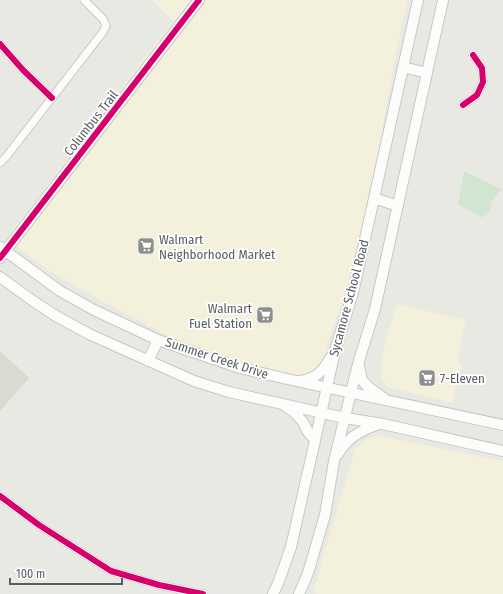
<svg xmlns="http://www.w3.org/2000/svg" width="503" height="594" font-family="'Fira Sans Condensed',sans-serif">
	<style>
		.commercial { fill: #f3f0dc }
		.education { fill: #dad9d2 }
		.green { fill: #d1e6d1 }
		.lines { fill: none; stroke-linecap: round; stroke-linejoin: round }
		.street-casing { stroke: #c6c6c5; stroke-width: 9 }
		.secondary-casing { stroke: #c6c7c6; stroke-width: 12 }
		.street { stroke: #fcfcfb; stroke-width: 7 }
		.secondary { stroke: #fcfcfb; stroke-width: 10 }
		.cycleway-casing { stroke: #fff; stroke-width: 8 }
		.cycleway { stroke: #d6006c; stroke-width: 6 }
		.labels { text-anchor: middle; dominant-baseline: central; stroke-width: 3.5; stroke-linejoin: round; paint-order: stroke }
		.street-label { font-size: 13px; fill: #5a5d62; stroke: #fff }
		.poi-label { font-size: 13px; fill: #5a5d62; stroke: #fff; text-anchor: start }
	</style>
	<rect width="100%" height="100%" fill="#e9e9e4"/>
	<!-- commercial -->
	<path class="commercial" d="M152,0H408L396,52L374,177L348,284L321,364L313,372L300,377L266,369L230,359L174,339L78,288L51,272L6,239L173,21Z
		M397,304L466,320L457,362L462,364L452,403L388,387L380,377L384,347Z
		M376,435L503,461V594H317L313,592L355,449L363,441Z"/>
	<!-- education -->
	<path class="education" d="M0,351L29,378L0,411Z"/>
	<!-- green -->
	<path class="green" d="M464,171L501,189L490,204L492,206L485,217L483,215L482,218L458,204Z"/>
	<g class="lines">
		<defs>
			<path id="street" d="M0,44L23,70L52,98
				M463,105L477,95L483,82L482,68L473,55
				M0,163L6,157L103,32L106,26L103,19L84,0
				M0,496L39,525L111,571L159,585L203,594"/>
			<path id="secondary" d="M403,67L427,73
				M374,198L398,206
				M0,247L60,291L94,310L158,340L184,349L240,368L296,381L503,425
				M0,258L199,0
				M0,277L33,301L56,316L89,334L194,381L229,392L345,418L383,424L503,451
				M148,361L158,340
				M359,366L362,380L367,386L385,399
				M300,381C316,379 323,371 330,358
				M285,406L294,412L303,422L308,432L315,440
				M338,454C347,438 362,429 380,424
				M273,594L279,581L291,547L336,347L353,293L418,0
				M299,594L308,573L325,515L334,461L358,364L375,309L443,0"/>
		</defs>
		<!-- street casing -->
		<use href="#street" class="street-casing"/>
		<!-- secondary casing -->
		<use href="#secondary" class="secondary-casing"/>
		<!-- street -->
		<use href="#street" class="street"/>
		<!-- secondary -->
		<use href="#secondary" class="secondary"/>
		<defs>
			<path id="cycleway" d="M0,44L23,70L52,98
				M463,105L477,95L483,82L482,68L473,55
				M0,258L199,0
				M0,496L39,525L111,571L159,585L203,594"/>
		</defs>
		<!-- cycleway casing -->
		<use href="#cycleway" class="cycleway-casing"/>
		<!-- cycleway -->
		<use href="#cycleway" class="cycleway"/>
	</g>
	<!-- icons -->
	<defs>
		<symbol id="supermarket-square" viewBox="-11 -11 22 22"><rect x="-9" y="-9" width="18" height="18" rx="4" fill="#8c8e90" stroke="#fff"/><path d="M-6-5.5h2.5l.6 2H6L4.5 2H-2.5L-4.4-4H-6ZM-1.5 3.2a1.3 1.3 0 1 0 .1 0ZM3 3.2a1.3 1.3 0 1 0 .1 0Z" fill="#fff"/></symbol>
	</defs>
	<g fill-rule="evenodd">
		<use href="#supermarket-square" x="136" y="236" width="20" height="20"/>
		<use href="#supermarket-square" x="255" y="305" width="20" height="20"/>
		<use href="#supermarket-square" x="417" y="368" width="20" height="20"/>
	</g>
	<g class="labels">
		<!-- street labels -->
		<g class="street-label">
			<text transform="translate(91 123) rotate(-52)">Columbus Trail</text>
			<text transform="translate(349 298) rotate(-75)">Sycamore School Road</text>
			<text transform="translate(217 358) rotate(18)">Summer Creek Drive</text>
		</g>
		<!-- poi labels -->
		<g class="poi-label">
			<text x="159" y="239">Walmart<tspan x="159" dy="15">Neighborhood Market</tspan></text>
			<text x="252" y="308" text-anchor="end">Walmart<tspan x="252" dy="15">Fuel Station</tspan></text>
			<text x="440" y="378">7-Eleven</text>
		</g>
	</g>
	<!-- scale -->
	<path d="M10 578v6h112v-6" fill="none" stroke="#5a5d62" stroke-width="2"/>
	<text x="16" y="578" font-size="12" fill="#5a5d62" stroke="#ffffff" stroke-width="3" paint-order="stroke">100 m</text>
</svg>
